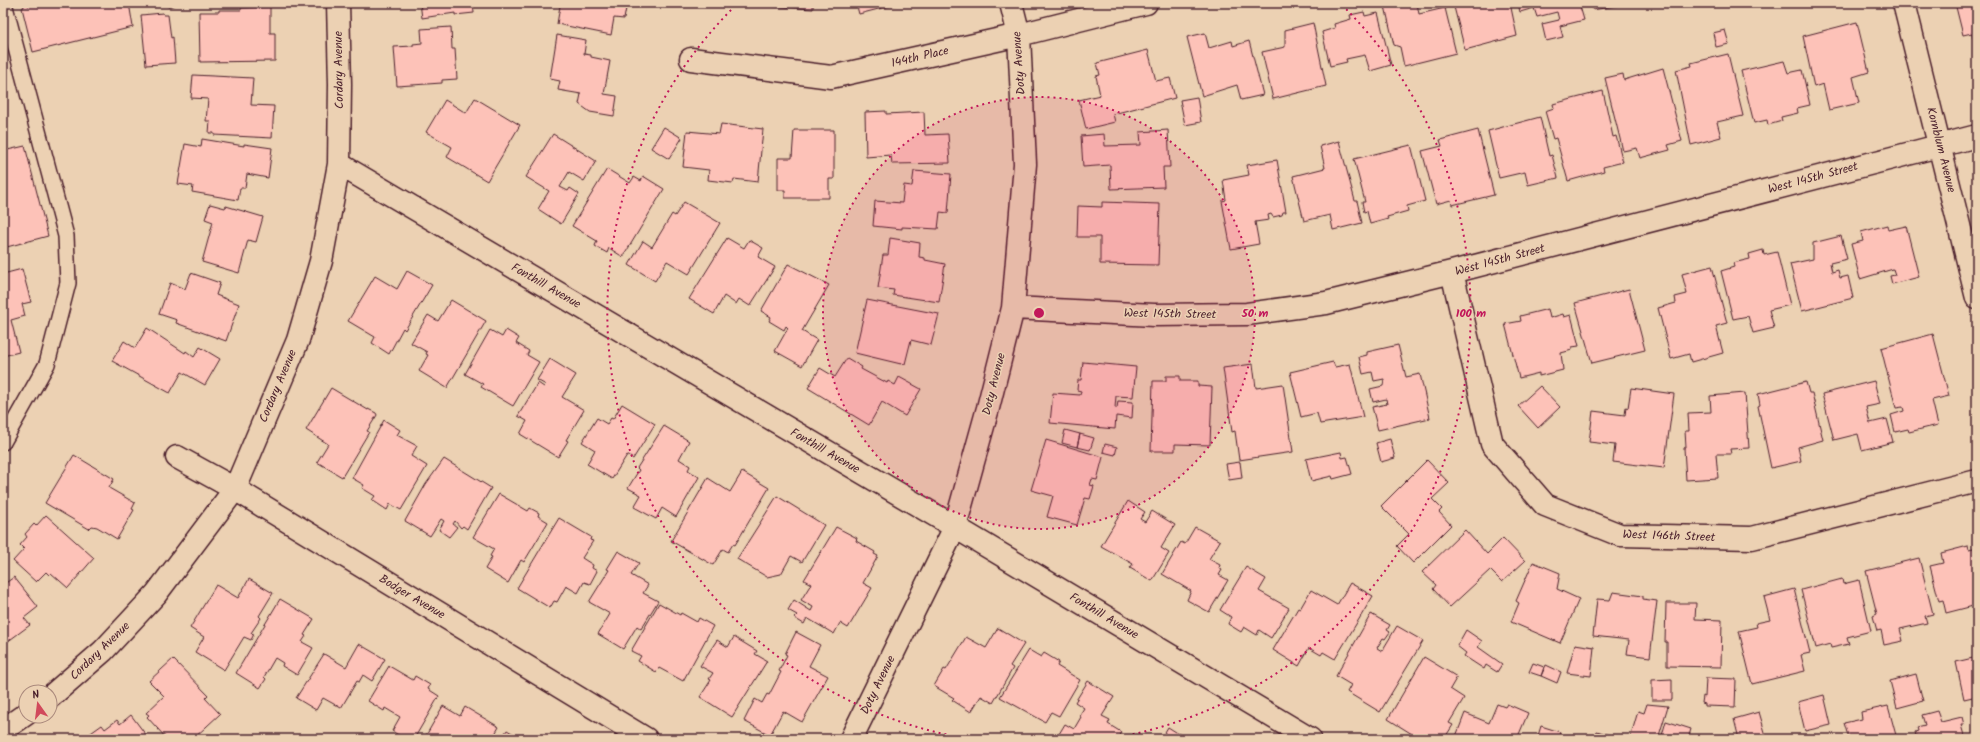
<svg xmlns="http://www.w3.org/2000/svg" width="1980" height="742" font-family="Kalam,sans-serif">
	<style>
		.building { fill: #fdc2b8; stroke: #4a1f2b }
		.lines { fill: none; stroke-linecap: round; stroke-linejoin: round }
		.lane-casing { stroke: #4a1f2b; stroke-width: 18 }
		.street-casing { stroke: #4a1f2b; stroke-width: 25 }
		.lane { stroke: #ecd1b3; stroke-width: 15 }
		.street { stroke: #ecd1b3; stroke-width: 22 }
		.ring { fill: none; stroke: #c2185b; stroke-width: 2; stroke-dasharray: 2 4 }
		.labels { text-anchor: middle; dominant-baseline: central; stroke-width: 3; stroke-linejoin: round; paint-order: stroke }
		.street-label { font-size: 12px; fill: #4a1f2b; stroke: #ecd1b3 }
		.centre { fill: #c2185b; stroke: #ecd1b3; stroke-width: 2 }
		.ring-label { font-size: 12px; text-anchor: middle; font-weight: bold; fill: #c2185b; stroke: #ecd1b3; stroke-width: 3; stroke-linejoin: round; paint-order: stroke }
	</style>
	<rect width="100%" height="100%" fill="#ecd1b3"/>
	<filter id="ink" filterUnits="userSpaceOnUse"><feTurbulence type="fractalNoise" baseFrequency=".025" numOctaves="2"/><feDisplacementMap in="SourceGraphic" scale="8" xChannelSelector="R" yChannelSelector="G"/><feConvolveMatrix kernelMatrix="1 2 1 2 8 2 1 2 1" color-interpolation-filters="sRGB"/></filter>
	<g filter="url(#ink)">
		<!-- building -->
		<path class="building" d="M23,3H28V6L40,3H129L133,27L33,52L22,8L24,7Z
			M167,3H181L168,7Z
			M420,3H473L474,13L455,15V13L422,18Z
			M545,3H627L624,19L614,18L611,35L557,24L560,6Z
			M766,3H813V9L765,6Z
			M856,3H902L859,14Z
			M1396,3H1417L1419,14L1445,8L1456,53L1404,66L1400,47L1394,45L1385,6Z
			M1453,3H1510L1517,36L1465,50Z
			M1518,3H1579L1584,20L1560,26L1563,37L1546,41L1542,24L1559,20L1557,12L1537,17L1534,8L1520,12Z
			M1591,3H1631L1593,10Z
			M1955,3H1977V54L1972,33L1963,35Z
			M270,7V33H275V61L200,62L199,12H219V10H241V8Z
			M1364,12L1365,16L1378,13L1391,65L1370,71L1365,55L1346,59L1347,62L1330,66L1322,32L1335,28L1334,24L1351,19L1350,15Z
			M163,13L164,15H168L171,38L173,37L175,63L146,65L141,15Z
			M1857,22L1869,72L1853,77L1859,103L1829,110L1823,84L1814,87L1803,36Z
			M1313,23L1326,86L1273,99L1262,52L1285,47V30Z
			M451,27L452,49H455L457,79L442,80V83L397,86L394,47L413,46V44L422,43L421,29Z
			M1725,30L1729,44L1716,47L1713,33Z
			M1205,33L1209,48L1232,41L1233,46L1249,41L1263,95L1241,100L1237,85L1202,96L1187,37Z
			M557,35L586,40L584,54L591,55V57L610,61L604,94L617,96L614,116L590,112L579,104L581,94L558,90L560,81L550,79Z
			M1148,50L1156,81L1170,78L1175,98L1113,114L1115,122L1086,129L1079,100L1100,95L1096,76L1100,75L1097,63Z
			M1728,54L1743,116L1717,122L1721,137L1691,145L1676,70L1692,66L1691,63Z
			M1784,61L1788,73L1802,70L1810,105L1797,108L1798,113L1781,117L1782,121L1768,125L1767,120L1754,123L1741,71Z
			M1663,68L1682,141L1668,145L1670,150L1640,158L1637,148L1623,151L1605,78L1623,74L1624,80Z
			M193,75L253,78L251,105L274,106L272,138L214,135V133H209L210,121H206L208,99L191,98Z
			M1603,91L1613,137L1616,136L1623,162L1603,167L1604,171L1568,181L1556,138L1553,139L1545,111L1554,108L1553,104Z
			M1197,97L1201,122L1185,125L1180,100Z
			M475,98L520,125L487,181L447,157L452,147L426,132L445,100L466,113Z
			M886,111V114L924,112L925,135L948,134L950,163L892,164L891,155L866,157L865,112Z
			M1540,117L1549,156L1552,155L1558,178L1528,185L1525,172L1499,178L1488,131Z
			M721,124L763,129L758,182L734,179L733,183L708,180L709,170L683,167L687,131L719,134Z
			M664,127L682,138L669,159L651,148Z
			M794,130H834V179H829V198H785V190H778V158H792Z
			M1168,130L1170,167H1163L1164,187L1111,189L1110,165L1083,167L1081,136L1104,134L1105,146L1141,145L1140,132Z
			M1478,130L1494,195L1452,205L1451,200L1436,204L1422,151L1442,146L1440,140Z
			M553,134L596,161L584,181L569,172L560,187L568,191L570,188L579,194L561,224L538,209L549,191L526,177Z
			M202,139L244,146V144L272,148L268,178L247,174L245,188H240L238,200L192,192L193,186L178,184L185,144L201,147Z
			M1339,141L1355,201H1357L1362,223L1333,230L1330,215L1304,221L1293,176L1325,168L1320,146Z
			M1411,145L1425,201L1407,206L1408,211L1387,217L1388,219L1370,224L1367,211L1364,212L1362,202H1365L1354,159Z
			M25,146L48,236L3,248V151Z
			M1277,160L1286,212H1283L1282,215L1273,217L1271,214L1268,215L1269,220L1255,222L1259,244L1231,249L1222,201L1226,200L1223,180L1249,175L1247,165Z
			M607,169L630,183L634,177L641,181L643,176L664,189L623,257L609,248L607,253L595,246L597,241L572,226Z
			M914,171L951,174L948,213L940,212L938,229L902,227V229L873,226L875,201L902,203L904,185L912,186Z
			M684,202L720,223L689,274L667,261L655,281L629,265L643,241L652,247L672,214L675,216Z
			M1102,202L1160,204L1158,265L1100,264V237H1077L1078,206L1102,207Z
			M210,204L225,208L226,206L263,217L256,242L248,240L239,273L202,262L213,222L205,219Z
			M1887,225L1888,230L1906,226L1919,277L1892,284L1890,276L1895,275L1893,269L1860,279L1851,244L1863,241L1861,232Z
			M1841,236L1847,259L1830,263L1832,272L1838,270L1840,278L1848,276L1853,298L1802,311L1790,264L1813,259V243Z
			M727,238L744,248L749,240L763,248L758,257L775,267L750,306L739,299L736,304L724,296L714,314L689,299Z
			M890,238L920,243L919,257L925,258V260L945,264L939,302L893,295L894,290L878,288L883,255H888Z
			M1763,250L1764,255L1777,252L1790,305L1769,310L1774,328L1753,333L1748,316L1733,319L1721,271L1734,267L1733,263L1750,259L1749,254Z
			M788,264L829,285L802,331L817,340L802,366L775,351L788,328L786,326L784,330L769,321L771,317L761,311Z
			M1712,266L1727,323L1716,326L1723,353L1691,362L1689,354L1671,359L1658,308L1676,303L1675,297L1687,294L1682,274Z
			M22,269L31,302L22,304L25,316L11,320L19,352L3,356V274Z
			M407,271L432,285L405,330L403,328L389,354L372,343L375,337L348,321L375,276L397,289Z
			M191,273L220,283L216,295L239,304L226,341L176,323L177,320L159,314L170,283L185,289Z
			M1629,289L1645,350L1592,363L1575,303Z
			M451,300L486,321L447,388L419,371L428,355L426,354L427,352L411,343L428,315L438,321Z
			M867,300L939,314L931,345L911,340L905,364L901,363V364L855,353Z
			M1548,309L1550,318L1563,314L1564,317L1571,315L1579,346L1572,347V350L1561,353L1563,370L1539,376V373L1519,378L1505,324L1521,321L1520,316Z
			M147,328L185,353L186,351L194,357L200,347L220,359L205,385L182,372L170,393L112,361L124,341L135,348Z
			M490,330L502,337L506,330L519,338L516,343L529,351L527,355L539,362L513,406L481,387L483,384L465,374Z
			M1933,334L1949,396L1932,400L1938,425L1909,432L1908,429L1895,432L1891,415L1904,411L1903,407L1896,408L1881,348Z
			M1398,345L1406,377L1420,374L1430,418L1378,430L1372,407L1387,404L1386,399L1373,402L1370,389L1383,386L1384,379L1374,381L1372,372L1363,374L1359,357L1367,355V352Z
			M847,358L862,367L861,369L887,383L888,381L895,385L899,377L921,389L905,416L882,402L869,425L808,388L820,368L835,377Z
			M550,359L576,375L562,397L584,410L566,440L568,441L558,457L520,434L527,421L518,416L538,383L544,387L546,385L537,380Z
			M1083,362L1136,367L1133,397L1116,396L1115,408H1117L1118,401L1133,402L1132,418L1116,416L1115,429L1050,423L1053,393L1080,395L1081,391L1077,390L1078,380H1081Z
			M1333,362L1335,367L1350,364L1363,417L1320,424L1317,413L1301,417L1290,372Z
			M1253,364L1256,388L1283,384L1293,452L1239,460L1235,431L1232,432L1223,368Z
			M1166,376H1180V381H1198V386L1212,387L1210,445L1175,444V451H1151L1153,381H1166Z
			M1874,381L1880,404L1866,407L1870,423L1887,419L1893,442L1862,450L1858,434L1834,440L1822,394Z
			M1806,382L1809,393H1812L1823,440L1798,447L1801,461L1771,468L1758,406L1760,405L1758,394Z
			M1540,386L1560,407L1538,428L1518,406Z
			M331,388L368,410V409L376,413L377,415L367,431L369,432L342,477L317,462L328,444L306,430Z
			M1631,388L1674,394L1664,468L1613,462L1615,445L1589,442L1593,411L1625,415L1626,407L1628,408Z
			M1745,393L1749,448L1730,449L1731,454H1716L1718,478L1686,480L1684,448L1686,447L1685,431H1689L1688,413L1711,412L1710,396Z
			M622,404L655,424L633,459L627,455L612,479L587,464L595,450L582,442L597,418L607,424L611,418L613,419Z
			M384,420L400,430L397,435L417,446L411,456L427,466L401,510L390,504L387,510L372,500L375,496L362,488L364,485L352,478Z
			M664,426L689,441L679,459L690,466L688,470L699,477L676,517L662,508L656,519L634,507L641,495L628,488L639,470L637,468Z
			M1065,430L1080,434L1077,447L1062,443Z
			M1080,434L1094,438L1090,450L1077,447Z
			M1390,439L1395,458L1381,462L1376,443Z
			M1046,440L1103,457L1097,480L1092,479L1090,485L1094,486L1090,499L1085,498L1077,525L1047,517L1053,496L1031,490Z
			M1105,444L1117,447L1115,455L1103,452Z
			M1341,452L1342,458L1347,457L1352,474L1333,479L1332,476L1311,481L1306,459Z
			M74,455L114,479L109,488L135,503L132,509L134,510L117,539L97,527L92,526L89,529L45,503Z
			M444,459L491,488L467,529L463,526L461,528L455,521L453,524L457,527L449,537L439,530L444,521L441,519L430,536L405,521L426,484Z
			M1427,460L1449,483L1432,499L1442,509L1439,512L1451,525L1413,563L1397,546L1409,534L1381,506Z
			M1240,462L1242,478L1229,480L1226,464Z
			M742,472L769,488L735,545L733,544L728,552L723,549L713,565L671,541L708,478L730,492Z
			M499,494L528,511L530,508L539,513L538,516L548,522L524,562L521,560L508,583L485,569L492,557L490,556L494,549L473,537Z
			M777,496L824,525L802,562L791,556L781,574L767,577L737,559Z
			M1128,501L1145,512L1140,519L1145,522L1152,511L1175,525L1161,548L1169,553L1152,581L1130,568L1133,564L1101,546Z
			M46,515L94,558L68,588L51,573L49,575L46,572L36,582L13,561L24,549L20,545L27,537L25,534L34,524L36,526Z
			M559,518L591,537L590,540L593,541L582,558L593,565L592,568L597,571L590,584L584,582L578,593L566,586L557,602L554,601L550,608L517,588Z
			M836,527L857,538L856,541L875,552L874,554L878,556L863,583L872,588L848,628L840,623L834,634L807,618L804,624L794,618L797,615L788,610L794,600L811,611L813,607L801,600L811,584L804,580Z
			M1195,527L1220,541L1209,559L1220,565L1219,568L1222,570L1219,575L1228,580L1209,612L1187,600L1191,591L1162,574L1181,542L1185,544Z
			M1465,530L1487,554L1503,538L1525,561L1502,582L1490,570L1450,607L1433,589L1436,585L1422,572Z
			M1968,546L1969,550L1977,548V605L1946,613L1943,600L1939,601L1930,566L1943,563L1941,553Z
			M618,551L639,563L631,575L648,585L643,593L658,601L641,629L637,626L623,649L598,634L610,614L589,602L609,570L607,569Z
			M1919,558L1933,614L1925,616L1927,623L1900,629L1903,641L1884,645L1881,630L1877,631L1873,616L1877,614L1866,571Z
			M1533,562L1560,573L1557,589L1579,599L1560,643L1511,622L1519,603L1516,601Z
			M1246,567L1266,579L1259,591L1289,608L1271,638L1259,630L1257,635L1244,627L1241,632L1228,624L1231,617L1220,610Z
			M14,577L38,607L24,618L30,625L3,645V585Z
			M249,579L273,593L259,616L261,618L251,633L254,634L251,640L244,637L224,670L195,652L204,637L190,628L216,585L238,598Z
			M1842,579L1843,584L1859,580L1871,631L1847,637L1849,644L1831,648L1830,644L1816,648L1801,590Z
			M1350,583L1373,596L1335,659L1323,652L1321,655L1309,648L1299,666L1273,650L1298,608L1300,609L1311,590L1337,605Z
			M1794,589L1810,653L1801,655L1805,671L1752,684L1739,631L1757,627L1756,623L1770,620L1764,597Z
			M1613,592L1643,596V599L1657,601L1650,657L1627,654L1629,640L1593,636L1597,599L1610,600Z
			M280,599L314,619L304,635L306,636L302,642L313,648L297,675L282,666L283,663L275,658L264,677L266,679L260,688L236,673Z
			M659,603L680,615L681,613L697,622L699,618L713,626L683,681L659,668L656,672L638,661L641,656L631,651Z
			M1666,603H1696L1695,619L1722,620L1721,667L1667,666V642H1665Z
			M1371,614L1390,625L1387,630L1390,632L1385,639L1383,638L1377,648L1382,651L1397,626L1423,641L1380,712L1347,692L1351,685L1336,676Z
			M998,628L1024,644L1010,666L1013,668L993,703L981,696L971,712L952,700L954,698L934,686L944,669L946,670L966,637L986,648Z
			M1466,630L1482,641L1478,647L1502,664L1497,672L1486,665L1484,669L1464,656L1466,653L1457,646Z
			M796,632L820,645L809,666L828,676L802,722L783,711L770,735L744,721L755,699L762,703L767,694L769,695L781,672L779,671L787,655L785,654Z
			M734,637L757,651L755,654L767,661L732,717L700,697L711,680L709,679L713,673L700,666L717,640L728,647Z
			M359,644L385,659L372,681L363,675L359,682L357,681L341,708L323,698L316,710L296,698L324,654L346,667Z
			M1575,644L1594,647L1591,676L1567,673Z
			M1029,650L1041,657L1044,653L1059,662L1057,666L1080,680L1059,716L1051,712L1045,722L1000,697Z
			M1424,657L1457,677L1450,689L1464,698L1449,723L1453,725L1444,739H1426L1422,736L1420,739L1388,719Z
			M1977,657V696L1964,699L1956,662Z
			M173,659L208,695L205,698L220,714L193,739H167L147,717L149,715L146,713L164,696L149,681Z
			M1533,663L1544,667L1541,676L1529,672Z
			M1546,665L1561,672L1557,683L1541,676Z
			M389,666L413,680L415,676L430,685L428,689L439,696L414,739H405L392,731L400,717L385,708L384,711L368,701Z
			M1916,674L1923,701L1897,708L1890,681Z
			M1706,678L1736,679L1735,707L1705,706V704L1702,703L1703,696L1705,697Z
			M1672,679V700H1652V680Z
			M1088,681L1114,697L1102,716L1110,720L1108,724L1121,732L1117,739H1056L1065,724L1074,729L1081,717L1079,716L1084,708L1075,702Z
			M1824,695L1831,725L1805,731L1798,702Z
			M1497,704L1505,707L1507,704L1528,713L1517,739H1455L1465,713L1489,723Z
			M1647,704L1668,706L1658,739H1630L1638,711L1644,713Z
			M443,706L460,716L465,707L499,727L492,739H424Z
			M1888,706L1897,739H1849L1844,723L1862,719L1861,712Z
			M1937,711L1941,722L1962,717L1964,725H1961L1965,739H1917L1915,732L1918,731L1917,727L1925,725L1922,715Z
			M1759,712L1767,739H1739L1734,719Z
			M131,715L149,739H91L88,735L102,725L105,729L117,720L120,724Z
			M1666,721L1691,729L1688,739H1661Z
			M1541,726L1560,732L1558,739H1537Z
			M1168,727L1187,739H1161Z
			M507,730L522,739H501Z
			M1597,731L1622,739H1595Z"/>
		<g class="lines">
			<defs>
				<path id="lane" d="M3,442L47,364L68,283L66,236L4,3"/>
				<path id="street" d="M1904,3L1977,298
					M691,59L831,77L1019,35L1146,3
					M339,164L955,527L1310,739
					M1452,272L1492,444L1545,505L1620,535L1752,538L1977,481
					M1013,308L1154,315L1247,314L1326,303L1452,272L1977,136
					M177,457L235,489L646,739
					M50,697L103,651L156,594L235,489L298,340L321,261L339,164L340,84L338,3
					M3,730L26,714
					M851,739L955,527L988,408L1013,308L1025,164L1019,35L1011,3"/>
			</defs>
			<!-- lane casing -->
			<use href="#lane" class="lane-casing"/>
			<!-- street casing -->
			<use href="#street" class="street-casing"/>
			<!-- lane -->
			<use href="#lane" class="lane"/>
			<!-- street -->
			<use href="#street" class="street"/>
		</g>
	</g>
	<!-- distance rings -->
	<circle cx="1039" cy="313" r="216" fill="#c2185b" fill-opacity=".12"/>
	<g class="ring">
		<circle cx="1039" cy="313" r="216"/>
		<path d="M964 738A432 432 0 0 1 736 5M1342 5A432 432 0 0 1 1114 738"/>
	</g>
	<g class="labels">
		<!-- street labels -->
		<g class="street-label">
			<text transform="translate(920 57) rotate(-13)">144th Place</text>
			<text transform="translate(1019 63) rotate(-94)">Doty Avenue</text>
			<text transform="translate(339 70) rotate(-91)">Cordary Avenue</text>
			<text transform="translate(1941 150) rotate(76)">Kornblum Avenue</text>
			<text transform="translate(1813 178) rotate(-15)">West 145th Street</text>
			<text transform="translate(1500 260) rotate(-15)">West 145th Street</text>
			<text transform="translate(546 286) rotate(30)">Fonthill Avenue</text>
			<text transform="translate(1170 314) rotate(1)">West 145th Street</text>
			<text transform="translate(994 384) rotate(-76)">Doty Avenue</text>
			<text transform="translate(278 386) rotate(-67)">Cordary Avenue</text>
			<text transform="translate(825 451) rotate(30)">Fonthill Avenue</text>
			<text transform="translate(1669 536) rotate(2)">West 146th Street</text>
			<text transform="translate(412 597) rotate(31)">Bodger Avenue</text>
			<text transform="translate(1104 616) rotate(31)">Fonthill Avenue</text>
			<text transform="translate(100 651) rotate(-44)">Cordary Avenue</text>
			<text transform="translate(878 685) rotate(-64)">Doty Avenue</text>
		</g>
	</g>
	<circle cx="1039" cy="313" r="6" class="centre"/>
	<g class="ring-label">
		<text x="1255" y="317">50 m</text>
		<text x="1471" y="317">100 m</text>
	</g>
	<!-- margin -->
	<rect width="1980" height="742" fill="none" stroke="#ecd1b3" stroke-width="16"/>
	<rect x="8" y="8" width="1964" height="726" fill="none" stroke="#4a1f2b" stroke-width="1.5" filter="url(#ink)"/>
	<!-- north arrow -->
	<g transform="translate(38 704) rotate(346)"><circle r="19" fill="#ecd1b3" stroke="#ab8a7d"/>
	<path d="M0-3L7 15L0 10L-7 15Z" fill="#d1495b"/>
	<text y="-6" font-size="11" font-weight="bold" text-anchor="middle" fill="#4a1f2b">N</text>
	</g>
</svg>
